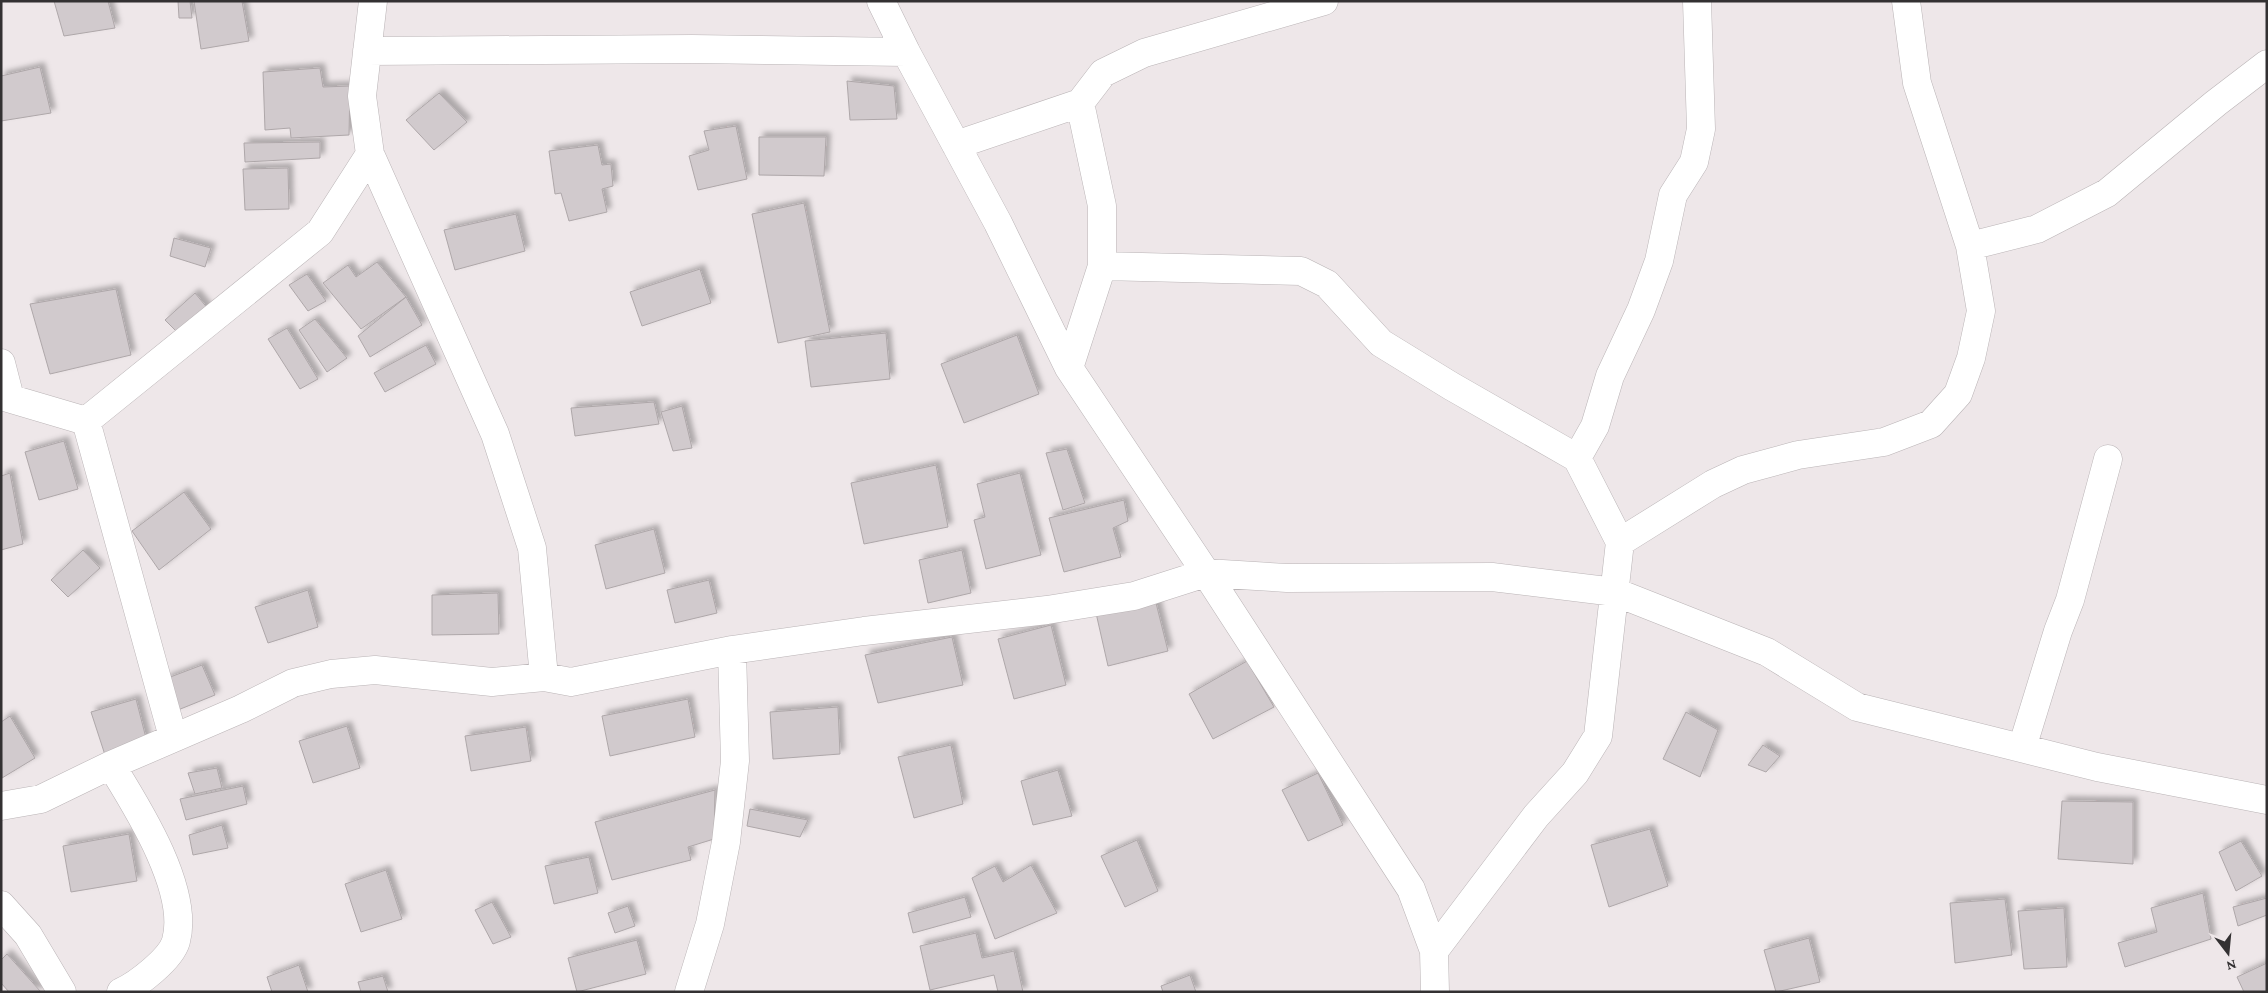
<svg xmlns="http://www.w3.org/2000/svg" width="2268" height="993" font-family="'Crimson Pro',serif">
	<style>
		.building { fill: #d1cacd; stroke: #aea7a9; filter: url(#shadow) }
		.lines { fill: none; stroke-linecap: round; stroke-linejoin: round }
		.minor-casing { stroke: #bab4b6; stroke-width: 29 }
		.minor { stroke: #fff; stroke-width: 28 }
	</style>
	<defs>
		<filter id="shadow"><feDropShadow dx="4.5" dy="-4.5" stdDeviation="2.5" flood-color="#0004"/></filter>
	</defs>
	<rect width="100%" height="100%" fill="#eee7e9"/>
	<!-- building -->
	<path class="building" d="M54,1H108L115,28L64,36Z
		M178,1H190L192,18H179Z
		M194,1H242L249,41L201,49Z
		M40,67L51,113L1,121V76Z
		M320,68L323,87L350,86L349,135L291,138L290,128L265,130L263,72Z
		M847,81L894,86L897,119L850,120Z
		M439,93L467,122L434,150L406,120Z
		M736,126L747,179L698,190L689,156L709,150L704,131Z
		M759,137H826L824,176L759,175Z
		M320,142V158L245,162L244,143Z
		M598,145L602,165L611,164L613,186L602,189L607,212L569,221L561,193L555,194L549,151Z
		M288,168L289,209L245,210L243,169Z
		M804,203L830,332L778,343L752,214Z
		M516,214L525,251L455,270L444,230Z
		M174,238L211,248L205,267L170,256Z
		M377,262L406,297L361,329L323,283L348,265L356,277Z
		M700,269L711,303L642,326L630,292Z
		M307,274L326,301L308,311L289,285Z
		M116,289L131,355L50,374L30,304Z
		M195,293L209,310L180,335L165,320Z
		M406,297L422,325L370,357L358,336Z
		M315,319L347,358L327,372L299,330Z
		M287,328L318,379L300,389L268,339Z
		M886,333L890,379L811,387L805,341Z
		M1017,335L1039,394L964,423L941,364Z
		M426,345L436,364L385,392L374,373Z
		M654,402L659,424L575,436L571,408Z
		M682,406L692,448L673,451L661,412Z
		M64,441L78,489L39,500L25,452Z
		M1067,449L1085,503L1063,510L1046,453Z
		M936,465L948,527L864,544L851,483Z
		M10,473L23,544L1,550V476Z
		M1020,473L1041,555L986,569L974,520L985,517L977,484Z
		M184,492L211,529L159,570L132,531Z
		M1124,500L1128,521L1113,528L1121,557L1064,572L1049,518Z
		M654,529L665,573L606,589L595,545Z
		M83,550L100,568L68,597L51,580Z
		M962,550L971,593L928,603L919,560Z
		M709,580L717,613L675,623L667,590Z
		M308,590L318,627L268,643L255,607Z
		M498,593L499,634L432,635V595Z
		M1155,599L1168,651L1108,666L1096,613Z
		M1051,625L1066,685L1014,699L998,639Z
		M952,637L963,685L878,703L865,655Z
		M1247,661L1274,707L1213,739L1189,694Z
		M202,665L215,695L178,710L165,679Z
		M136,699L147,742L106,758L91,712Z
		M688,699L695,737L610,756L602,716Z
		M838,707L840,754L773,759L770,712Z
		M1686,712L1718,730L1700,777L1663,759Z
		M10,716L35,758L2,778L1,722Z
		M347,726L360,768L313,783L299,741Z
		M526,727L531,761L471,771L465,736Z
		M951,745L963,804L914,818L898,757Z
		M1763,745L1780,756L1766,772L1748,765Z
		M217,768L222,788L195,794L188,773Z
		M1058,770L1072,816L1033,825L1021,781Z
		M1318,773L1343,825L1308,841L1282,790Z
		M243,786L247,804L186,820L180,799Z
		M715,790L714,839L688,847L691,860L612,880L595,822Z
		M2062,801L2133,802V864L2058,859Z
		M750,809L808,820L800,837L747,826Z
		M222,825L228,848L193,855L189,835Z
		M1650,829L1668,886L1609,907L1591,845Z
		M129,834L137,881L71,892L63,846Z
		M1137,840L1158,891L1125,907L1101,856Z
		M2241,841L2262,876L2236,891L2219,852Z
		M589,857L598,893L554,904L545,866Z
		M1031,865L1057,913L995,939L972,878L995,866L1003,882Z
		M386,870L402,919L361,932L345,884Z
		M2203,893L2211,939L2125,967L2118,943L2157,932L2151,908Z
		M965,897L971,917L913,933L908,913Z
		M2267,898V915L2238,926L2233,907Z
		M2005,899L2012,955L1955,963L1950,903Z
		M492,902L511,937L493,944L475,910Z
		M628,906L635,926L615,933L608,913Z
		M2064,908L2067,967L2024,969L2018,911Z
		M976,933L982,958L1014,951L1023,992H998L994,975L930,990L920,946Z
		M1809,938L1820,982L1776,992L1764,950Z
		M637,940L646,974L577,992L568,958Z
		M7,954L41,992H9L1,983V960Z
		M2267,963V992H2244L2237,977Z
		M299,965L308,992H272L267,977Z
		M1190,975L1196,992H1163L1161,986Z
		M383,976L388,992H361L358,982Z"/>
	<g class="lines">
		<defs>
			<path id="minor" d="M373,1L362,96L370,154L495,434L532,548L544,677
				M881,1L906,52L998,223L1069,368L1206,573L1411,889L1434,951L1435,992
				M367,51L692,49L906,52
				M956,145L1080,103L1103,73L1144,53L1324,1
				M1970,246L2037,229L2107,193L2216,103L2267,64
				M1102,266L1301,271L1327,284L1381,343L1451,386L1577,458L1620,542L1598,736L1575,773L1536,816L1434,951
				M1,363L10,398
				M1069,368L1102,266V206L1080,103
				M1,396L86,421
				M86,421L320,232L370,154
				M86,421L173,737
				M1577,458L1595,426L1610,376L1641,310L1659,261L1673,195L1694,162L1701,129L1697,1
				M1620,542L1713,484L1743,470L1798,455L1884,442L1931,424L1958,394L1971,358L1981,311L1970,246L1917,83L1906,1
				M2022,748L2058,631L2070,600L2108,459
				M111,765C137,807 190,890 176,941C171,959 137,985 121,992
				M1,806L41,799L111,765L241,709L293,683L331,674L375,670L492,682L544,677L571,682L732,650L864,631L1047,610L1134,596L1206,573L1287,578L1492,577L1615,592L1767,652L1857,707L2097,767L2267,800
				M1,905L28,935L62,992
				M689,992L710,924L726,842L735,761L732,650"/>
		</defs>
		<!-- minor casing -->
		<use href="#minor" class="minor-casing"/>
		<!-- minor -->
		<use href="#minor" class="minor"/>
	</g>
	<!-- border -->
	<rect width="2268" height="993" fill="none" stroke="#333132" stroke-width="5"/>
	<!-- north arrow -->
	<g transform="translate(2228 953) rotate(164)" stroke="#eee7e9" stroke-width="4" paint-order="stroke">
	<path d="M0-4L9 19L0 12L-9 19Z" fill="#333132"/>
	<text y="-8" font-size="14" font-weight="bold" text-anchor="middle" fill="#333132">N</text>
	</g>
</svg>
